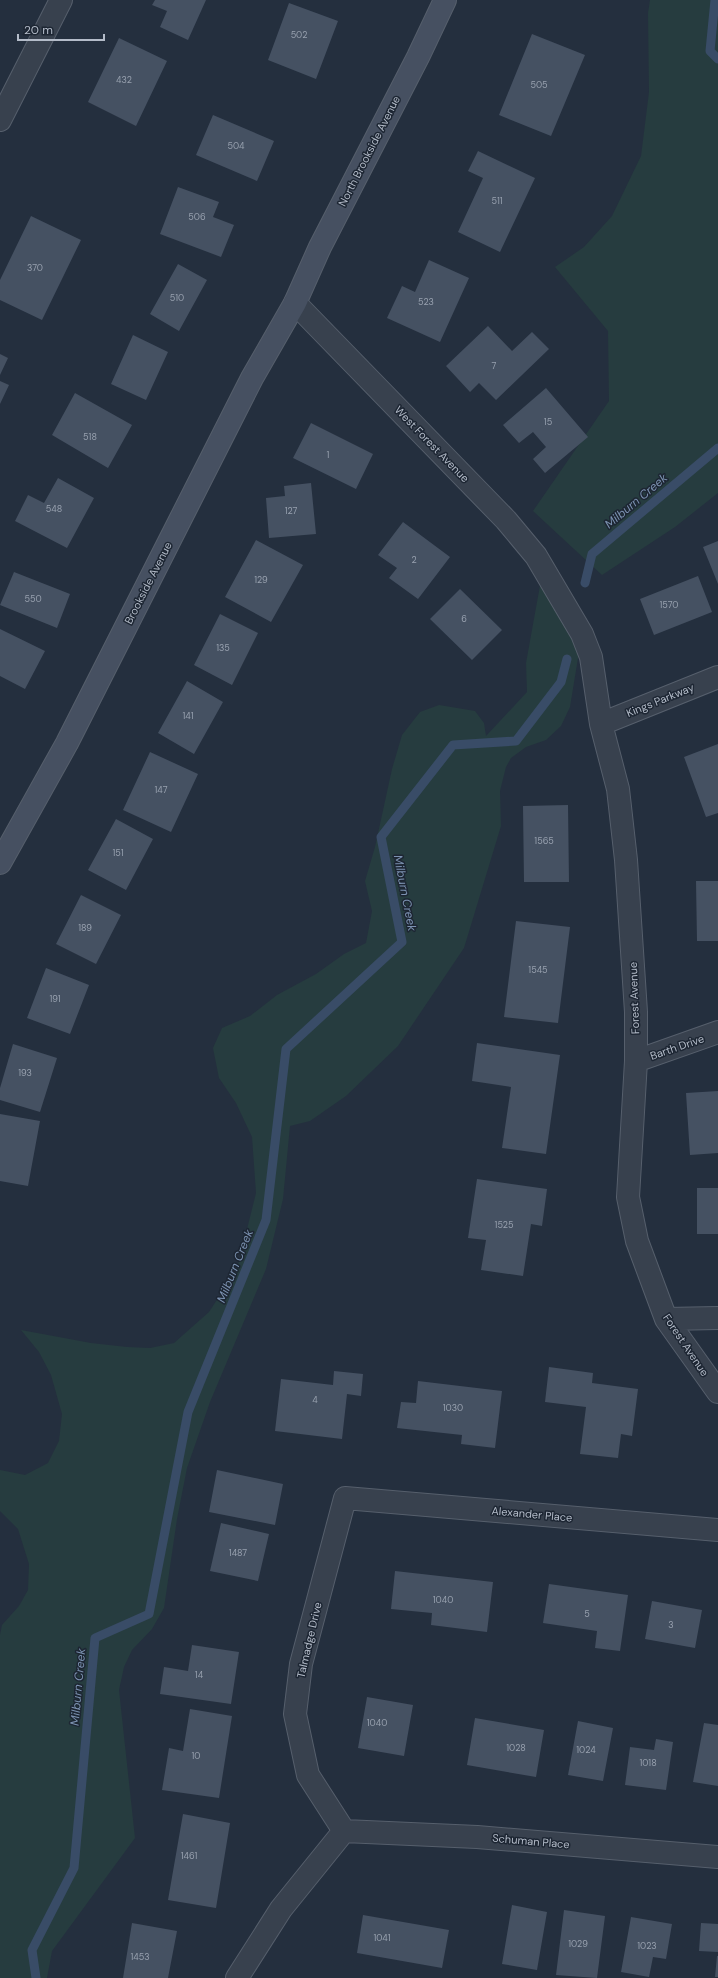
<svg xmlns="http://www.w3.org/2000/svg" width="718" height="1978" font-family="'DM Sans',sans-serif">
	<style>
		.green { fill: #263c3f }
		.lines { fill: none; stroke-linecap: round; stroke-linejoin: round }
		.stream { stroke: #394c67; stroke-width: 9 }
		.building { fill: #455162 }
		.minor-casing { stroke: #565f6c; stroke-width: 24 }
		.secondary-casing { stroke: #565f6c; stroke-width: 24 }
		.minor { stroke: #38414e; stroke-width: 22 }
		.secondary { stroke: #465061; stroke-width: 22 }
		.labels { text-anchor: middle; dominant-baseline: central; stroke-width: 3; stroke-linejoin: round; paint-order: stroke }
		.number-label { font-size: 9px; fill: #98a1af }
		.street-label { font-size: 11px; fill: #b4bcc9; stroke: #1d2633 }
		.water-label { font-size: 12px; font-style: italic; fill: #7c92b1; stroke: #1d2633 }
	</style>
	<rect width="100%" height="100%" fill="#242f3e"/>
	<!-- green -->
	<path class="green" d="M650,0H718V493L675,527L602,575L533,511L609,401L608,331L555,267L584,247L612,216L641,156L649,92L648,13Z
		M541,580L580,646L570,707L561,726L546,740L526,747L511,758L506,767L500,791L501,826L464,948L398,1046L346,1096L310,1121L290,1126L283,1199L266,1269L210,1402L187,1468L177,1519L164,1608L152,1629L132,1650L124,1667L119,1690L135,1838L52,1951L47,1978H0V1635L2,1625L19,1606L28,1590L29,1564L18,1529L0,1511V1470L25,1475L48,1463L59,1441L62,1414L51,1375L39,1352L21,1330L91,1343L127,1347L150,1348L174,1343L209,1312L237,1269L256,1193L252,1137L236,1103L219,1078L213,1048L222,1028L250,1016L277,995L316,974L344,954L366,943L372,911L365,881L375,847L392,769L402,735L420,712L439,705L475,711L484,723L486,736L527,692L526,663Z"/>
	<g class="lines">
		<!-- stream -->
		<path class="stream" d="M715,0L710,51L718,59
			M585,583L592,554L718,448
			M36,1978L32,1950L74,1868L95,1638L149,1614L188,1412L266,1220L286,1049L402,942L381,837L453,745L516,741L561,682L567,659"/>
	</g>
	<!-- building -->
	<path class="building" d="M155,0H206L188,40L160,27L167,11L152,5Z
		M289,3L338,21L316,79L268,60Z
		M532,34L585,55L551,136L499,115Z
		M119,38L167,61L136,126L88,102Z
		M213,115L274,141L257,181L196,155Z
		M478,151L535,178L500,252L458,232L483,178L468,171Z
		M178,187L219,202L213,217L234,225L221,257L160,234Z
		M31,216L81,240L42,320L0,300V280Z
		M429,260L469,278L440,342L387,318L402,286L415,292Z
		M178,264L207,280L179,331L150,314Z
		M488,326L512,351L532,332L549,349L496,400L479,383L470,392L446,366Z
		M133,335L168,352L146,400L111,384Z
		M0,354L8,358L0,375Z
		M0,381L9,385L0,404Z
		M546,388L588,437L545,473L533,459L546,447L533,432L519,443L503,425Z
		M75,393L132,425L108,468L52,435Z
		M311,423L373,454L356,489L293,458Z
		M58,478L94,498L67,548L15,521L28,495L44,503Z
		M311,483L316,534L269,538L266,498L285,496L284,486Z
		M403,522L450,557L418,599L389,578L397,568L378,555Z
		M256,540L303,565L271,622L225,597Z
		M718,541V584L703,547Z
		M14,572L70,594L57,628L0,605Z
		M698,576L712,612L654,635L640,599Z
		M460,589L502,630L472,660L430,619Z
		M220,614L258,633L232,685L194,665Z
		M0,629L45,651L25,689L0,676Z
		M187,681L223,702L194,754L158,733Z
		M718,744V813L706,817L684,757Z
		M150,752L198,774L171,832L123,810Z
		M568,805L569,882H524L523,806Z
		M116,819L153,839L126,890L88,870Z
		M696,881H718V941H697Z
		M81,895L121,915L96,964L56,944Z
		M516,921L570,927L558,1023L504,1017Z
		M46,968L89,985L70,1034L27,1018Z
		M477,1043L560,1055L546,1154L502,1148L511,1087L472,1081Z
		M13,1044L57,1058L40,1112L0,1100V1088Z
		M718,1091V1153L690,1155L686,1093Z
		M0,1114L40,1121L28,1186L0,1181Z
		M477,1179L547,1189L542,1226L531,1224L523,1276L481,1270L486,1240L468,1238Z
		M697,1188H718V1234H697Z
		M549,1367L593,1373L592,1383L638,1389L632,1436L621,1434L618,1458L580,1454L586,1407L545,1402Z
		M334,1371L363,1374L361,1396L347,1394L342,1439L275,1431L281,1379L333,1385Z
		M418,1381L502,1391L495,1448L461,1444L462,1435L397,1428L401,1402L416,1403Z
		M217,1470L283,1484L275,1525L209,1512Z
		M221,1523L269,1534L258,1581L210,1571Z
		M395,1571L493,1582L487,1632L431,1625L432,1613L391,1609Z
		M549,1584L628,1595L620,1651L595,1648L597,1631L543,1623Z
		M652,1601L702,1610L695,1648L645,1639Z
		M192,1645L239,1652L231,1704L160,1694L164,1667L188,1671Z
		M367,1697L413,1705L404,1756L358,1748Z
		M190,1709L232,1716L219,1798L162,1790L169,1748L183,1751Z
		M475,1718L544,1730L536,1777L467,1765Z
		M578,1721L613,1728L603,1781L568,1775Z
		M704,1723L718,1725V1786L693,1782Z
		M656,1739L673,1742L666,1790L625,1785L630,1747L654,1750Z
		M183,1814L230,1823L216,1908L168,1900Z
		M512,1905L547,1912L537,1970L502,1964Z
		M564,1910L605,1916L597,1978L556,1975Z
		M363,1915L449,1930L442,1968L357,1953Z
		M631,1917L672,1924L666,1959L653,1957L649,1977L621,1972Z
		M132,1923L177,1931L168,1978H123Z
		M701,1923L718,1924V1952L699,1951Z
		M717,1956H718V1977H715Z"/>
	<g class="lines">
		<defs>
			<path id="minor" d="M0,120L61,0
				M295,303L506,520L536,556L582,634L591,657L601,724L618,789L626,860L636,1012V1061L628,1197L637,1241L666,1319L718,1392
				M601,724L718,677
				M636,1061L718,1032
				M666,1319L718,1318
				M344,1831L308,1775L295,1714L301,1664L345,1498L718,1530
				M344,1831L477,1837L718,1857
				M237,1978L281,1909L344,1831"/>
			<path id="secondary" d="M0,863L67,743L252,378L295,303L320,247L418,57L445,0"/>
		</defs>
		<!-- minor casing -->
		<use href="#minor" class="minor-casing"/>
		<!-- secondary casing -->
		<use href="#secondary" class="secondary-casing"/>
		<!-- minor -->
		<use href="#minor" class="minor"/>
		<!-- secondary -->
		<use href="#secondary" class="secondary"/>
	</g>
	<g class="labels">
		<!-- number labels -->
		<g class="number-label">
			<text x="299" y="35">502</text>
			<text x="124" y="80">432</text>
			<text x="539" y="85">505</text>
			<text x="236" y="146">504</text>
			<text x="497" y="201">511</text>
			<text x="197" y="217">506</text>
			<text x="35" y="268">370</text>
			<text x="177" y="298">510</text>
			<text x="426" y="302">523</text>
			<text x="494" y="366">7</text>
			<text x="548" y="422">15</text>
			<text x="90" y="437">518</text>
			<text x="328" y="455">1</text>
			<text x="54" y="509">548</text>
			<text x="291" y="511">127</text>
			<text x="414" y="560">2</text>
			<text x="261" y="580">129</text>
			<text x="33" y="599">550</text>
			<text x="669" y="605">1570</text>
			<text x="464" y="619">6</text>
			<text x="223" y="648">135</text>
			<text x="188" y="716">141</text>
			<text x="161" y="790">147</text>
			<text x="544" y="841">1565</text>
			<text x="118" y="853">151</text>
			<text x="85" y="928">189</text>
			<text x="538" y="970">1545</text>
			<text x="55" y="999">191</text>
			<text x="25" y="1073">193</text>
			<text x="504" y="1225">1525</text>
			<text x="315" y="1400">4</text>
			<text x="453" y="1408">1030</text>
			<text x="238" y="1553">1487</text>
			<text x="443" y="1600">1040</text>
			<text x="587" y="1614">5</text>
			<text x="671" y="1625">3</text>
			<text x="199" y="1675">14</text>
			<text x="377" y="1723">1040</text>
			<text x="516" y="1748">1028</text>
			<text x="586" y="1750">1024</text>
			<text x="196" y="1756">10</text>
			<text x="648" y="1763">1018</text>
			<text x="189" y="1856">1461</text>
			<text x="382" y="1938">1041</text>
			<text x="578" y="1944">1029</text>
			<text x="647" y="1946">1023</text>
			<text x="140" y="1957">1453</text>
		</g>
		<!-- street labels -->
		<g class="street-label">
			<text transform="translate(369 151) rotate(-63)">North Brookside Avenue</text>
			<text transform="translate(432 444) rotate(46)">West Forest Avenue</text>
			<text transform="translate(148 583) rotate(-63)">Brookside Avenue</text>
			<text transform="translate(660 700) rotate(-22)">Kings Parkway</text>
			<text transform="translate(634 998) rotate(-92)">Forest Avenue</text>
			<text transform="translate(677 1047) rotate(-19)">Barth Drive</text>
			<text transform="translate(686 1345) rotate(56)">Forest Avenue</text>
			<text transform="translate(532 1514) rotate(5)">Alexander Place</text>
			<text transform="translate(309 1640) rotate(-77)">Talmadge Drive</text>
			<text transform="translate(531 1841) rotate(5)">Schuman Place</text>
		</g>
		<!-- water labels -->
		<g class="water-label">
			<text transform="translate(636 501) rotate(-40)">Milburn Creek</text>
			<text transform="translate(405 893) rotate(79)">Milburn Creek</text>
			<text transform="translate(235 1266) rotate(-68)">Milburn Creek</text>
			<text transform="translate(78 1687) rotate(-85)">Milburn Creek</text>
		</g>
	</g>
	<!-- scale -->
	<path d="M18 34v6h86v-6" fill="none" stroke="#b4bcc9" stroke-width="2"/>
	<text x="24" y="34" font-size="12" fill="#b4bcc9" stroke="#1d2633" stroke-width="3" paint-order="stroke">20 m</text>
</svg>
